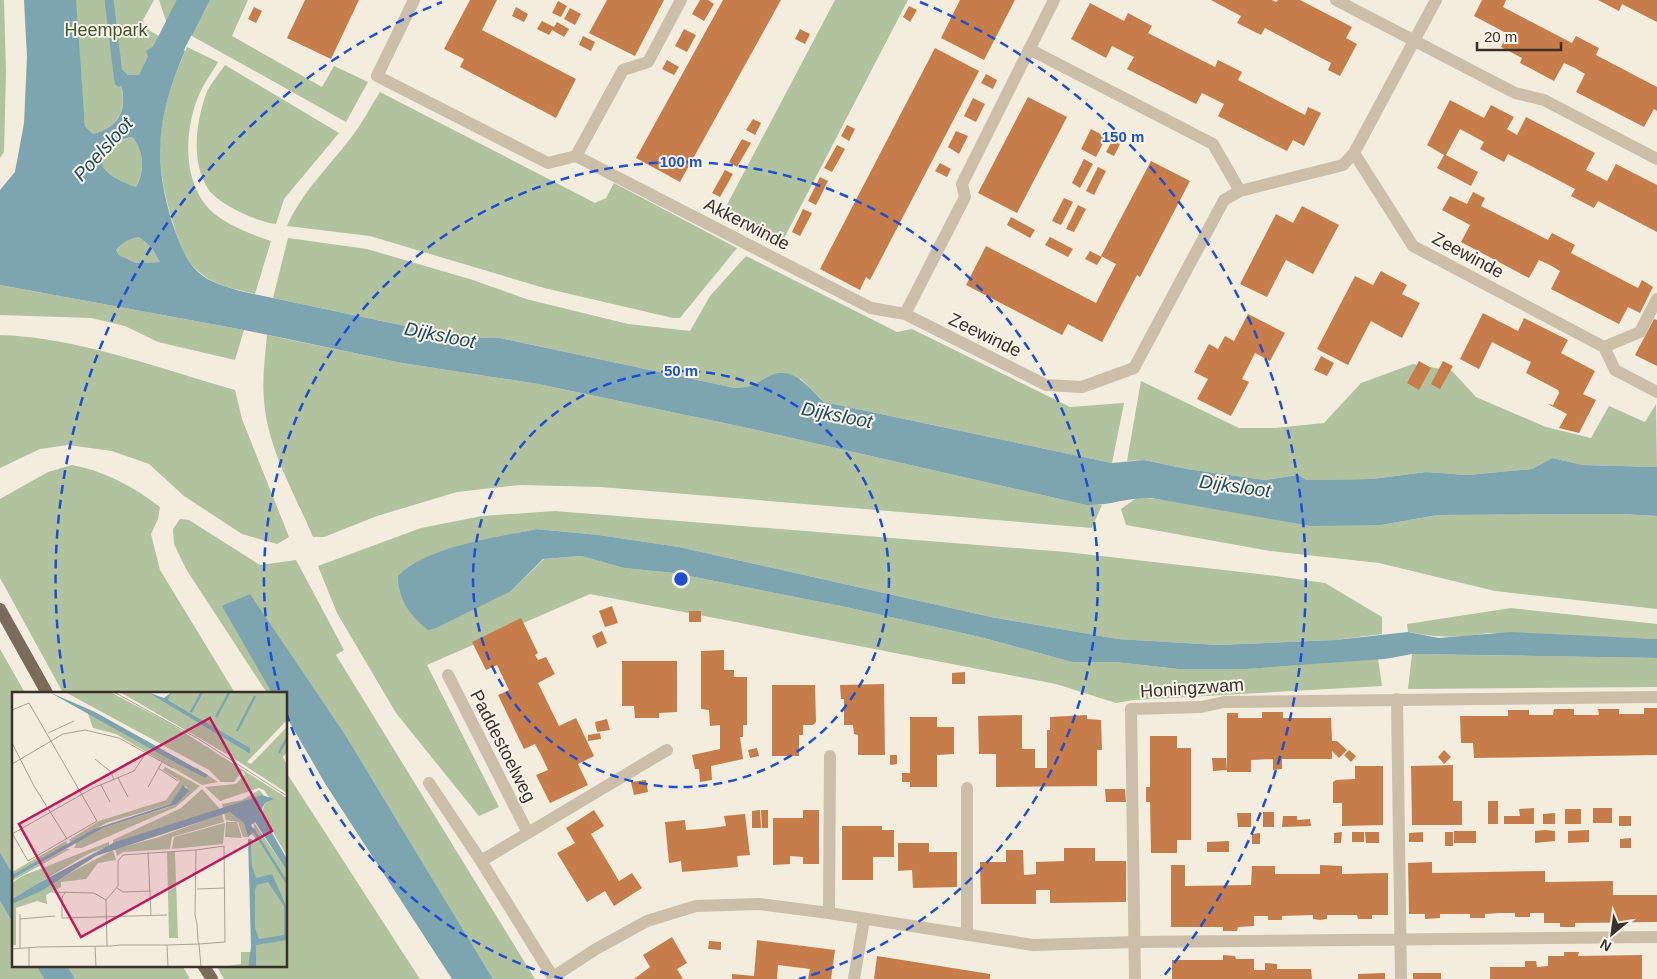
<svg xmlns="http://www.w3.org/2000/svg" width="1657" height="979" font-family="Arial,sans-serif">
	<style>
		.green { fill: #b0c29e }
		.water { fill: #7da5b0; fill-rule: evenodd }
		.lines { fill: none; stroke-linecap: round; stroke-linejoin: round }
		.stream { stroke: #7da5b0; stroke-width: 9 }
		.canal { stroke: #7da5b0; stroke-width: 29 }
		.building { fill: #c67d49 }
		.street { stroke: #cbbfaa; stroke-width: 12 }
		.primary { stroke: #7a6b5b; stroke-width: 12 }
		.ring { fill: none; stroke: #1d4ed8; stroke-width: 2.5; stroke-dasharray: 9 6 }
		.labels { text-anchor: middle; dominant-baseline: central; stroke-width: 4; stroke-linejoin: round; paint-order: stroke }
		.park-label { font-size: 18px; fill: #40572d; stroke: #faf6eb }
		.street-label { font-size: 18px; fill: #393129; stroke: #faf6eb }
		.water-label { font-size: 19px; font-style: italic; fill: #1f4c5a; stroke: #faf6eb }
		.inset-river { fill: none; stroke: #7da5b0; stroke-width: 2.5 }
		.inset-road { fill: none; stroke: #a9a296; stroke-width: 1 }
		.view { fill: #c2185b; fill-opacity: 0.15; stroke: #c2185b; stroke-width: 2.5 }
		.inset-edge { fill: none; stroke: #393129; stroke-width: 2.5 }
		.centre { fill: #1d4ed8; stroke: #faf6eb; stroke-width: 2.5 }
		.ring-label { font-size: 15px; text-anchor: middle; font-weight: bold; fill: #1d4ed8; stroke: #faf6eb; stroke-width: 4; stroke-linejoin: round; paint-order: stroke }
	</style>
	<rect width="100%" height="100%" fill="#f3edde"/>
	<!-- green -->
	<path class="green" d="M0,0H4L6,72L4,152L0,158Z
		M75,0H154L143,20L145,28L164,39L147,51L152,68L141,75H128L119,66L117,68C127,99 128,124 93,134L85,126Z
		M159,0H180L170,23L166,21Z
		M210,0H248L232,36L322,87L334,66L368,82L346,122L192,36Z
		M835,0H908L779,248L720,218Z
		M187,47L218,62C212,73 203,84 199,95C184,130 182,181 210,210C224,224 253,235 271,241L255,294C235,289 215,286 199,272C184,260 178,240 173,223C151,152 158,113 187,47Z
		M225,65L339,133L284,199L276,224C258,222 216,204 207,187C191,160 196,123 206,94C210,84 219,74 225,65Z
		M380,92L595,203L606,198L614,183L737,248L680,318H673L544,288L370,236L287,226C303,190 330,166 353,135C363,122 371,106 380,92Z
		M132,137C144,150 145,171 136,187C125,183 110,177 103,167C103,151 118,140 132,137Z
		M139,237L152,248L160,262L136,263L119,255L116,250C123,242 129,239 139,237Z
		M288,238L367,249L473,280L526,299L628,324L690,331L710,296L746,256L897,332L912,329L1070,407L1124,403L1112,463L824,402L801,379L773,375L752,388H735L500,338L457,337L273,298Z
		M0,285L244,330L235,360L158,342L125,326L91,318L0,315Z
		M0,335C81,338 157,368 235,390L242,419L289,537L277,544L242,534L184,496L149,464L112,451L68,445L40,449L0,468Z
		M267,335L402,363L538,384L743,427L1086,505H1102L1092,528L601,487L520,485L457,492L377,516L324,537H313C295,494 267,448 264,400C262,378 265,357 267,335Z
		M1413,364L1452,371L1476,397L1546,427L1591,438L1609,406L1645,422L1656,404L1657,467L1583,465L1552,458L1532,469L1467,475L1426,472L1372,479L1307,480L1298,475L1265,480L1187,469L1144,460L1127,461L1141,381L1239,428H1275L1324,423L1361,383Z
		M72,465C105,471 134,487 160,507L158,519L151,534L160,570L235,693H63L0,578V499L48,472Z
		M1138,497L1381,525L1438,515L1621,514L1657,516V609L1495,591L1379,563L1270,551L1126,525L1121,509Z
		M555,511L1066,552L1276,576L1325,583L1382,617V634L1335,640L1218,645L1118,639L991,617L679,547L599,535L536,529L474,543L511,591L544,559L581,556L624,568L674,573L841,606L980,637L1072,662H1115L1178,669H1246L1378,659L1382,686L1134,700L1116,703L1056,684L590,594L427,665L499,807L479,816L396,713L337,613L318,566L421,528L482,516Z
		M180,519L189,520L260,565L296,560L344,650L336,655L535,979H493L346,736L304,675L273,693H267L186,569L174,544L173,529Z
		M1511,608L1657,624V639L1489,633C1458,638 1438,638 1408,632L1407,624Z
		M0,649L25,693H14V876L0,852Z
		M1412,654L1657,658V687L1408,689Z
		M286,772L403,953L420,979H224L216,965H286Z
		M0,901L14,925V965H36L44,979H0Z
		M67,965H182L190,979H75Z"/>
	<!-- water -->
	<path class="water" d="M24,0H76L85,126L93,134C133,123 125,93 115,62L128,75H141L152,68L146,51L164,39L185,51C158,114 152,156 172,222C178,239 184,259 198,272C210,283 225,286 240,291L457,337L500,338L735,388C757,388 754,383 772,375C794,366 810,389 824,402L1112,463L1144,460L1187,469L1265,480L1298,475L1307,480L1372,479L1426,472L1467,475L1532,469L1552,458L1583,465L1657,467V516L1621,514L1438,515L1381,525L1311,526L1151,498C1129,497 1108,506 1086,505L743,427L538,384L402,363L244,330L0,285V190L15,172L24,123L27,57ZM132,137C144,150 145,172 136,187C125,183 110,177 103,167C103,152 118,139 132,137ZM139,237L152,248L160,262L136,263L119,255L116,250C123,242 129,239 139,237Z
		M180,0H210L192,36L170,23Z
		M536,529L599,535L679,547L991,617L1118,639L1218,645L1335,640L1408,632L1439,638L1510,632L1657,639V658L1412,654L1385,659L1246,669H1178L1115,662H1072L980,637L841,606L674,573L624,568L581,556L543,559L511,591L436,628L428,630C410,616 398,599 398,576C427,546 496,538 536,529Z
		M250,594L346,736L493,979H452L326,785L286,716V693H272L222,606Z
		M0,852L14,876V925L0,901Z
		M36,965H67L75,979H44Z"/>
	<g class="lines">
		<!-- stream -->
		<path class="stream" d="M109,0L119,82"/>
		<!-- canal -->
		<path class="canal" d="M154,77L193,0"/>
	</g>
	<!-- building -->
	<path class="building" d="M305,0H359L331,59L287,38Z
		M470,0H497L482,30L576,79L556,118L460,67L464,59L444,49Z
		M607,0H664L635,56L589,33Z
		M700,0H708L714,4L704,21L692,14Z
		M723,0H781L680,182L636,158Z
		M960,0H1015L984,60L941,38Z
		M1211,0H1272L1276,2L1278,0H1300L1352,27L1346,38L1357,44L1340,76L1328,70L1331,63L1265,28L1261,35L1237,23L1241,16Z
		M1482,0H1506L1503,7L1572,43L1576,36L1599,48L1596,55L1657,87V111L1654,109L1644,127L1576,92L1585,74L1575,68L1564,63L1554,81L1520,63L1522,58L1501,47L1508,34L1474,16Z
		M1598,0H1657V22L1622,4L1619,11Z
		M558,1L567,6L561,17L552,13Z
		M1090,3L1124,21L1128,13L1152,26L1148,33L1215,67L1218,60L1242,72L1238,80L1305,115L1308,107L1321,113L1304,146L1293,140L1287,151L1218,116L1224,104L1202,93L1196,104L1127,69L1134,57L1112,46L1106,58L1071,39Z
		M909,6L917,10L910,22L903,17Z
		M254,7L262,11L256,23L248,19Z
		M516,7L528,14L524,22L512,16Z
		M570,8L581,14L575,25L564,19Z
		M542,21L554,27L557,22L569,29L564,37L552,30L549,35L537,29Z
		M684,29L696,35L687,52L675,46Z
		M800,29L810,34L805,44L795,39Z
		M583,36L595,42L591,51L579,45Z
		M935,48L979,71L870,280L866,277L860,290L820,269Z
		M667,60L679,67L674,75L662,69Z
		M986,74L997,80L993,89L981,83Z
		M1028,97L1067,117L1017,213L978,193Z
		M973,98L985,104L976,122L964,116Z
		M1450,100L1484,118L1491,105L1514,117L1507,129L1517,135L1526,117L1595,153L1586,170L1607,181L1616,164L1657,185V232L1598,201L1594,208L1571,196L1575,189L1508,154L1504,162L1480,149L1484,142L1460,129L1446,155L1478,172L1471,186L1437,168L1444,155L1427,145Z
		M753,119L761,123L755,135L746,130Z
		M847,125L855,129L849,141L841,136Z
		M1091,129L1106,137L1096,157L1081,149Z
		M956,131L968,136L959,154L948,147Z
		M742,139L751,143L737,167L729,162Z
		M1112,141L1120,144L1114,156L1106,152Z
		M837,145L845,149L832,172L824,168Z
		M1084,159L1093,164L1080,188L1072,183Z
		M1151,161L1190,181L1140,277L1137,275L1102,342L1068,324L1062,335L966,285L986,246L1096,303L1116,264L1101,256Z
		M940,163L951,169L947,177L935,171Z
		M1098,167L1106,171L1094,195L1086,191Z
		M725,170L733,174L720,197L712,193Z
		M820,177L828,181L816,205L808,201Z
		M1473,192L1485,198L1481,206L1548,240L1552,233L1575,245L1571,253L1638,288L1642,280L1653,287L1640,313L1628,307L1619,324L1551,289L1560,271L1550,265L1539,260L1529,278L1461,242L1470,225L1442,210L1450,196L1467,204Z
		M1064,198L1073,202L1061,225L1052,221Z
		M1078,205L1086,209L1074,232L1066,229Z
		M1302,206L1339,225L1313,274L1286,260L1267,297L1240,284L1276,214L1293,223Z
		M803,209L812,213L800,236L792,232Z
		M1011,217L1035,230L1030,238L1007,225Z
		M1050,237L1073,249L1068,257L1045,245Z
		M1090,251L1102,257L1097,265L1085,259Z
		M1381,271L1407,285L1402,294L1420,303L1402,338L1371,321L1348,365L1317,349L1355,276L1373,285Z
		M1483,313L1518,331L1524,318L1568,340L1561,353L1595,371L1583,394L1596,400L1579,433L1559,428L1567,414L1548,404L1553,405L1559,393L1558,390L1526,373L1531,362L1492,342L1479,369L1460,359Z
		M1248,314L1285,333L1270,361L1255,353L1242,379L1249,382L1231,416L1197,399L1208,379L1194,372L1209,344L1218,349L1225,336L1234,341Z
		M1654,319L1657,320V366L1635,355Z
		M1321,356L1334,363L1327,376L1314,370Z
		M1419,361L1431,368L1419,390L1407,383Z
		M1443,361L1453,366L1440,389L1431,384Z
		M612,606L618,623L605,627L599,611Z
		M689,611H701V622H689Z
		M521,618L538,653L535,655L538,660L546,657L555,674L538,683L559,726L576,718L594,756L578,764L588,785L550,803L536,775L548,770L542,757L535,744L524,749L498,695L509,690L497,665L486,670L472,642Z
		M602,631L607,643L597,648L592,636Z
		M724,650V670H734V677H747V725H743V737H740L743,759L711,766L712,780L700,782L699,769H695L692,755L720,749V725L710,726L709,710L701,709V651Z
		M622,661H677V712L659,713V718H635L634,706H622Z
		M965,672V684H952V673Z
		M884,684L885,755H858V735L854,734L853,725H844V699H841L840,685Z
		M772,685H815L816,722L813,725H803V735H799V756H772Z
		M1644,708H1657V755L1474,758L1473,743H1461L1460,716H1508V710H1529V715H1553L1554,709H1574V715H1599L1598,709H1619V714H1644Z
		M1262,712H1283V718H1331L1332,741H1337L1347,750L1339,758L1332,751V759H1282V769L1273,770V759L1251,760V772H1227V713H1238V718H1262Z
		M1022,715V749H1035V768H1047V730H1050V717L1087,715V719L1101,720L1102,750H1097V786L996,787V754H979L978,716Z
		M910,717H937V727H954V754L937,755V787H910V782H902V773H910Z
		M607,719L610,730L597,732L595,722Z
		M600,733L601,739L588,741V735Z
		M1150,736H1177V748H1191V840H1177V853H1151L1150,802H1146V787H1150Z
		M757,748L759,756L750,758L748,750Z
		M1349,750L1356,756L1351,762L1344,755Z
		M1444,750L1451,757L1444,764L1438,757Z
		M890,755H897V764L890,765Z
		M1212,758H1226L1227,770L1213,771Z
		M1453,765V801H1462V825H1412L1411,766Z
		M1355,766H1383V825L1342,826V803H1333V782L1336,780L1355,779Z
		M646,780L648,792L634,795L631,782Z
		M1105,789H1125L1126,802H1106Z
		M1488,801H1498V824H1488Z
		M1534,808V824H1504V816H1520L1519,809Z
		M1593,808H1612V823H1593Z
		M1565,809H1581V824H1565Z
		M594,810L604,826L591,834L619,881L632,873L642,888L614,906L605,891L587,902L557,853L575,843L566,828Z
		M760,810L761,828H752V811Z
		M761,810H768V828H762Z
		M803,810H819V864H803V857L790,856V864L773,865V818H803Z
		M1263,812H1274V827H1263Z
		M1237,813H1251V827H1238Z
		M1555,813V824H1543V814Z
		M745,814L750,855L737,856L738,867L682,872L681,861L669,863L665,822L685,820L686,830L703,829L726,826L724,816Z
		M1283,816H1297V820L1310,819L1311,826L1282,827Z
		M1619,816H1631V826H1619Z
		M842,826H882V830H894V857H873V880H842Z
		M1545,830L1555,831V841L1535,843V831Z
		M1589,830V842L1568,843V831Z
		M1454,831H1476V843H1454Z
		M1342,832L1341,843H1334V833Z
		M1352,832H1364V842H1352Z
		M1365,832H1379V843H1366Z
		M1423,832V842H1409V833Z
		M1445,832H1453V846H1445Z
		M1260,833V844H1252V834Z
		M1631,838V848H1620V839Z
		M1229,841V852H1207V842Z
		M898,843H929V852H957V887L913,888L912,870L898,871Z
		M1064,848H1095V861H1126V902L1050,903V890H1036V904H981L980,862H1006V850H1023L1024,875L1036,874V862L1064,861Z
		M1432,862V873L1545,871V882L1613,881V895H1657V922L1575,923V927H1560V923H1544V913H1530V917H1515V913H1500L1485,914V918H1470V914H1440V918L1425,919V914H1409L1408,863Z
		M1171,865H1185V886L1251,885L1252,866H1275V874H1320V865L1342,866V874L1388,873V915H1372V919H1358L1357,915H1327V919L1320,920L1313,919V915L1282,916V920H1268V916H1254V926L1238,927L1237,931H1223V927H1171Z
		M672,937L687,963L677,969L683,979H634L650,967L643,955Z
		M757,940L835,950L831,979H808L810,969L778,965L777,979H732V974L754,976Z
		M709,941L721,942V950L708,949Z
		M1564,952H1579L1578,956L1642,955V979H1490V967H1525V961H1536L1537,967L1548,966V956H1564Z
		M1223,955L1235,956L1236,959H1254V970H1265V963L1277,964V969H1311L1312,979H1172V960H1223Z
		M877,956L990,974V979H874Z
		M1385,973V979H1358V974Z
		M1413,973H1441V979H1413Z"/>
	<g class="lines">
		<!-- street -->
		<path class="street" d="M414,0L377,76L548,163L576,156L623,70L648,62L681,0
			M1336,0L1515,93L1544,100L1657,159
			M1029,49L1213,144L1240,191
			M1354,153L1413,246L1604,347L1615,370L1657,392
			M576,156L871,308L905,314L1046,385L1082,387L1134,368L1224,200L1240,191L1343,165L1354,153L1436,0
			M905,314L965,197L962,184L1054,0
			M1604,347L1640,332L1657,299
			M448,675L528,833
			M1397,699L1401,979
			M429,783L481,861L554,979
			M481,861L667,750
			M829,913L830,756
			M967,935V788
			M553,977L596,949L647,921L696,906L759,904L829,913L1033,945L1136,942L1657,937
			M854,979L864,919
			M1135,979L1131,709L1201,707L1224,702L1657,697"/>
		<!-- primary -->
		<path class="primary" d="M0,609L47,693
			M203,965L212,979"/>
	</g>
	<!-- distance rings -->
	<g class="ring">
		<circle cx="681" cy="579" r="208"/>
		<path d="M563 979A417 417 0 0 1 287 715M279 690A417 417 0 1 1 799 979"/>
		<path d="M65 688A625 625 0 0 1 442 2M920 2A625 625 0 0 1 1163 977"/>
	</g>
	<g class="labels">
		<!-- park labels -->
		<g class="park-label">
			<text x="106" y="30">Heempark</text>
		</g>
		<!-- street labels -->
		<g class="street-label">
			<text transform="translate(747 224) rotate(27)">Akkerwinde</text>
			<text transform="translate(1468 255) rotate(28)">Zeewinde</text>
			<text transform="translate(985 335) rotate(26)">Zeewinde</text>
			<text transform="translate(1192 688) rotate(-4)">Honingzwam</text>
			<text transform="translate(503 746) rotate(63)">Paddestoelweg</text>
		</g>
		<!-- water labels -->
		<g class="water-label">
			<text transform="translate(103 149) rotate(-48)">Poelsloot</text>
			<text transform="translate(440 335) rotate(11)">Dijksloot</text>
			<text transform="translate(837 415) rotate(11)">Dijksloot</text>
			<text transform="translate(1235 486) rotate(8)">Dijksloot</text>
		</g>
	</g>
	<!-- overview -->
	<g transform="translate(12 692)">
		<rect width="275" height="275" fill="#f3edde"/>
		<path d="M53,0H98L159,32L275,106V164L250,121L253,111L259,108L252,98L247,96L208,109L193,95L224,92L233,82L230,79L222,90H209L197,78ZM108,0H135L238,62V56L156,8L160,0H275V28L235,70L239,72L275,35V60L271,65L275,73V101L218,64ZM75,19L173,76L182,80L185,76L206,90L190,93L104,42L81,36ZM153,75L188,94L164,115L70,156H62L65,150L91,136L157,115L171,106L175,95L171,94L158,112L94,131L59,151L57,148L87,129L154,108L168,89L151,78ZM190,97L208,117L101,151V148L169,116ZM247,98L252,103L211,116L210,112L230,108ZM220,120L232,131L236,145H231L226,130L214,128L212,121ZM210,122L212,130L160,145L158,157L111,160L105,164L103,157L144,146ZM241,129L275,179V275H244L239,147L242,149L243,146L239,141L242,138ZM214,130H225L230,146L213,145ZM213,131L211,152L160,157L162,145ZM54,149L56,154L0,183V180ZM97,150V154L76,162L0,207V191L10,184ZM54,157H58L0,189V187ZM101,158L104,168L86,171L74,187L49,190V195L34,203L35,212L25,209L4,216V253H0V212ZM155,160H163L166,246H157ZM229,260H239L236,275H209L229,272Z" fill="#b0c29e"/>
		<path d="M37,0L83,20L196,83L194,86L173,76ZM135,0L152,6L160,0L156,8L238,56V62ZM171,93L177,99L165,112L91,136L0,187V183L82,137L158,112ZM250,103L262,107L253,111L248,120L275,167V179L243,130L239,133L243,139L236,145L232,131L218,120L84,164L31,198L0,212V207L25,192L103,150ZM236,147H239L240,174L244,186L260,182L275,216V248L244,253V275H236L239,255ZM256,190L272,214V243L247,247L243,236V198L245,193Z" fill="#7da5b0" fill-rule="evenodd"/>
		<path class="inset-river" d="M179,20L190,0M204,25L217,1M225,39L243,4M267,61L275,46M241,137L275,191"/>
		<path class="inset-road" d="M102,0L185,46L275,104M0,18L17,11L85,129L16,169L0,141M36,41L62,29M0,51L22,94L55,147M83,67L99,80L102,88M0,72L51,42L73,38L107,46L161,76M146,76L166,89M106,86L116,105M89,93L98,110M136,95L150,70M0,142L81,96L122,79L134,61M136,160L139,223M105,196L111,200L139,199M185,197L212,196M40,200L82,201L94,208M53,201L50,205V226L155,223M8,222V256M8,227L43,224M155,253L156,275M83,254L84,275M95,254L94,208L106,194V169L111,163L184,158M17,256V275M0,257L26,255L100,254L107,253H155L187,252L213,250L212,154L184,158L183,223L185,232L186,249L187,252L189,275"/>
		<path class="view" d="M198,26L260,139L69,245L7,132Z"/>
		<rect width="275" height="275" class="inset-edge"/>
	</g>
	<circle cx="681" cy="579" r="8" class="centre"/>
	<g class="ring-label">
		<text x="1123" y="142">150 m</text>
		<text x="681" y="167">100 m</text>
		<text x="681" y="376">50 m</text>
	</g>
	<!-- north arrow -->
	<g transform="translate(1612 934) rotate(209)" stroke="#faf6eb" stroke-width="4" paint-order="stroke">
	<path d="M0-4L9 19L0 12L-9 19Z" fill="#393129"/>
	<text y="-8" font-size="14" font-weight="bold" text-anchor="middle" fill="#393129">N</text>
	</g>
	<!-- scale -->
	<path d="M1477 42v8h84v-8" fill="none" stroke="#393129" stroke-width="2.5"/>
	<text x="1484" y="42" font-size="15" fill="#393129" stroke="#faf6eb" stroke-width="4" paint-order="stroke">20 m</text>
</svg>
